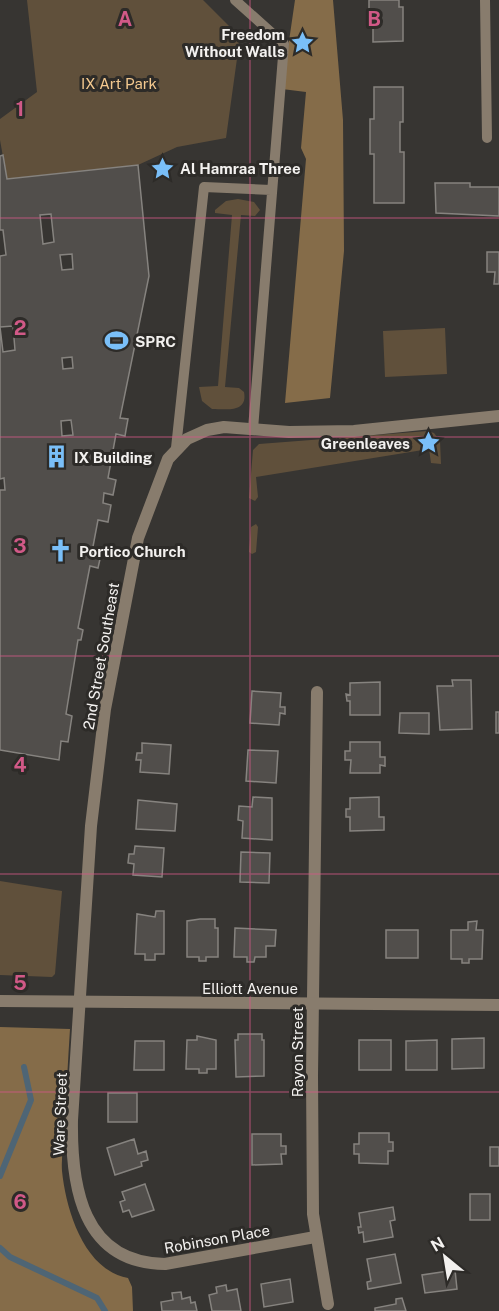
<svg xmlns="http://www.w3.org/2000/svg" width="499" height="1311" font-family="'Public Sans',sans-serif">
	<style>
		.green { fill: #60503b }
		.forest { fill: #856c49 }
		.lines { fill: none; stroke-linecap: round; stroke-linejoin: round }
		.stream { stroke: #4e6575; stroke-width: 6 }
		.building { fill: #514e4b; stroke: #86837f; stroke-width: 1.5; fill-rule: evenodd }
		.service { stroke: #887c6d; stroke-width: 10 }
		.minor { stroke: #887c6d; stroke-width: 12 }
		.tertiary { stroke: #887c6d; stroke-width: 12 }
		.grid { fill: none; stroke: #d15987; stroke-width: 1.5; stroke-opacity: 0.55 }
		.labels { text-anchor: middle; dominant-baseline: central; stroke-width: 6; stroke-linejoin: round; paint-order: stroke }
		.poi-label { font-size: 15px; font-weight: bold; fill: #f3f1ef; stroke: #2d2b28; text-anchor: start }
		.park-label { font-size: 15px; fill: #f3c88e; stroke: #2d2b28 }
		.street-label { font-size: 15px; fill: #f3f1ef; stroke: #2d2b28 }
		.grid-label { font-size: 20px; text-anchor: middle; font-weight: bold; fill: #d15987; stroke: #2d2b28; stroke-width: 6; stroke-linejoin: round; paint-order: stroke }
	</style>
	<rect width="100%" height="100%" fill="#373532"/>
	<!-- green -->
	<path class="green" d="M27,0H203L240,37L226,138L177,147L138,165L7,179L0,140V119L37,92Z
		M238,199L254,202L260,210L255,216L241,215L225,387L239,388L244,392C248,413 226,409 212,409L202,401L199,387L218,386L232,215L215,213V210L226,201Z
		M445,328L447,374L385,377L383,331Z
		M428,431L434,433L440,441L441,464L431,463L429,449L256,477L258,497L255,501L249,498L253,450L259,444Z
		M256,524L258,527L256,552L252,554L249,552L251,527Z
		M0,881L62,891L55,974L52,977L0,975Z"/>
	<!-- forest -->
	<path class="forest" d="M295,0H333L343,120L344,251L330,398L285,403L306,159L301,148L306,92L282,89Z
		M0,1027L70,1029C68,1061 66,1093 65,1126C64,1140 61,1157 62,1171C66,1210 84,1270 128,1278L132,1287L133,1311H0Z"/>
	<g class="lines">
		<!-- stream -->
		<path class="stream" d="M0,1176L31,1100L24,1067
			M0,1248L10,1257L97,1298L105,1311"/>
	</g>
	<!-- building -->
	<path class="building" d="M369,0H399V7H403V41L373,42V9H369Z
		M374,87H403V122H400V152H404V203H374V154H370V119H374Z
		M3,155L7,179L138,165L149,276L120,418L128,419L126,430L125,436L116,434L108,478L116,480L113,495L104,493L103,503L111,505L108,522L98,520L91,557L100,559L98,568L90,566L78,628L83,630L81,640H78L66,714L72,716L68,742L61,741L59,760L0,750V490H5L4,478L0,479V256L6,255L3,230H0V156ZM51,214L54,242L43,244L40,215ZM72,254L73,269L62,270L60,255ZM13,326L15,350L3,352L0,327ZM72,357L73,368L63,369L62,358ZM71,420L73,435L62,436L61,421Z
		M435,183H470V187H499V216L436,213Z
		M487,252H499V284H494L495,272H487Z
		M452,680H471L472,729L440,730L437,686H453Z
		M380,682V715H350V701H347L346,694L350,695V683Z
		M252,691L281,693L280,707H285V714L280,713L279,725L250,723Z
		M496,712H499V733H496Z
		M400,713H429V734L399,733Z
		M350,742H380V757H385V766L380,765V773H350L351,760H345V751H350Z
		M142,743L171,745L169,774L140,772L141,760H136L137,753H142Z
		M248,750L278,751L276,783L246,781Z
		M253,797L272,798V840L242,838L243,821L238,820L239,806L252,807Z
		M379,797V817H384V830L350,831V817H346V809H350V798Z
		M138,800L177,804L175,831L136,829Z
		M135,846L164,848L162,877L133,875L134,864L128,863L129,854H134Z
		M241,852L270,853L269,883L240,882Z
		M156,911H164V954H155V960H145V954H135L137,914L155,917Z
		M200,919H215V928H218V957H206V961H199V957H187V921Z
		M477,921L476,930H483L482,959H469V963H462V959H451V930H468V922Z
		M235,928L276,930L275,946H266V957H255L254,962H247V957H234Z
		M386,930H418V958H386Z
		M238,1034H262V1040H264V1076L236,1077L235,1040H238Z
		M197,1036L216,1040V1069H207V1073H199V1069H186L187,1040H197Z
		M484,1038V1068L452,1069V1039Z
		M359,1040H391V1070H359Z
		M437,1040V1070H406V1041Z
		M135,1041H164V1070H134Z
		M108,1093H137V1122H108Z
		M359,1133H389V1142H393V1151H388V1164L359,1163V1154H354V1144H359Z
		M252,1134H281V1146H286V1154H281L282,1164L252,1165Z
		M134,1139L138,1154L146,1151L148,1160L141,1162L142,1166L115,1175L107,1148Z
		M490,1147H499V1166H490Z
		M145,1184L154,1210L132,1217L129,1210L123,1212L120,1202L125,1200L122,1192Z
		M470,1194H490V1220H470Z
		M393,1207L395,1220L390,1221L393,1237L364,1242L363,1232L359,1233L358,1227H361L359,1213Z
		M395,1254L401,1283L368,1289L367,1282L371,1281L367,1259Z
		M455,1270L457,1289L425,1293L422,1275Z
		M290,1279L293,1302L264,1307L261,1284Z
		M226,1285L227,1291L237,1289L241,1311H212L209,1295L217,1293L216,1287Z
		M181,1292L182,1299L190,1297L191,1303L195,1302L197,1311H162L161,1302L173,1300L172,1293Z
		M402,1298L406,1311H375V1308L396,1304V1299Z"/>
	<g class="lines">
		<!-- service -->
		<path class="service" d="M235,0L284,44L253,429
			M485,0L487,138
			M176,448L204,187L271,190"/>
		<!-- minor -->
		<path class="minor" d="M317,692L312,1076L313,1214L328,1304
			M315,1237L165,1264C82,1263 71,1186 72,1120L91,826L105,709L138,538L168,459L187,439L207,430L224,427L289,432L354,431L499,416"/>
		<!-- tertiary -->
		<path class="tertiary" d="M0,1001L499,1005"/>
	</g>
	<!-- grid -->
	<path class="grid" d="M250,0V1311M0,218H499M0,437H499M0,656H499M0,874H499M0,1092H499"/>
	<!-- icons -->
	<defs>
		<symbol id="sight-bare" viewBox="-9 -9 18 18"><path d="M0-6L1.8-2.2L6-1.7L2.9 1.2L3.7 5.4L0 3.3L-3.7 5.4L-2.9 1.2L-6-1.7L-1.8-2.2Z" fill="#7abff8" stroke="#2d2b28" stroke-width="2.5" paint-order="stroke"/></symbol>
		<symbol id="stadium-bare" viewBox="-9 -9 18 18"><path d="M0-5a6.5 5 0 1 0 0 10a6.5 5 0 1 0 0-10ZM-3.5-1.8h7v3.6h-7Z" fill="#7abff8" stroke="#2d2b28" stroke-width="2.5" paint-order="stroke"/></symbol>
		<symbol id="building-bare" viewBox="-9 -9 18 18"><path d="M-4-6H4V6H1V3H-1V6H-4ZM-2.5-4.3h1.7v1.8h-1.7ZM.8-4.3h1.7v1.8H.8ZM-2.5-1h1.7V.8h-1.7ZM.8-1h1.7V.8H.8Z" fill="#7abff8" stroke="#2d2b28" stroke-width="2.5" paint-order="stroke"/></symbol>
		<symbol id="church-bare" viewBox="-9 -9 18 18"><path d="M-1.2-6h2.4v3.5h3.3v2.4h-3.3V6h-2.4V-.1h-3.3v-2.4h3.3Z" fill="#7abff8" stroke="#2d2b28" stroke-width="2.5" paint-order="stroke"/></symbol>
	</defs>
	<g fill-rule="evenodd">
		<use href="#sight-bare" x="286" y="26" width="33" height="33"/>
		<use href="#sight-bare" x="146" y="152" width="33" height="33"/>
		<use href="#stadium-bare" x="100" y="324" width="33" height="33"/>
		<use href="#sight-bare" x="412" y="426" width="33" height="33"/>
		<use href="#building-bare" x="40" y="440" width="33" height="33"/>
		<use href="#church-bare" x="44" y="534" width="33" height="33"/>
	</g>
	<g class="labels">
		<!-- poi labels -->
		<g class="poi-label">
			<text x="285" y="34" text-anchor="end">Freedom<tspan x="285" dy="17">Without Walls</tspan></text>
			<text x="180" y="168">Al Hamraa Three</text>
			<text x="135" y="341">SPRC</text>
			<text x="410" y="443" text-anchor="end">Greenleaves</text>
			<text x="74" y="457">IX Building</text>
			<text x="79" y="551">Portico Church</text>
		</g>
		<!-- park labels -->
		<g class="park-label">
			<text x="119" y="83">IX Art Park</text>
		</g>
		<!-- street labels -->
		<g class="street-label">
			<text transform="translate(101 656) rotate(-80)">2nd Street Southeast</text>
			<text x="250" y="988">Elliott Avenue</text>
			<text transform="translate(297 1052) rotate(-90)">Rayon Street</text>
			<text transform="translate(60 1114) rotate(-88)">Ware Street</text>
			<text transform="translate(217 1239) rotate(-10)">Robinson Place</text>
		</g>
	</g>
	<g class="grid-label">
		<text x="125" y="26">A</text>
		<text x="374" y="26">B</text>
		<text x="20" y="116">1</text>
		<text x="20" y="335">2</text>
		<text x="20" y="553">3</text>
		<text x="20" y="772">4</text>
		<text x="20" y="990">5</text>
		<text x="20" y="1209">6</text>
	</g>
	<!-- north arrow -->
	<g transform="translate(445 1257) rotate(330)" stroke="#2d2b28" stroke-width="4.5" paint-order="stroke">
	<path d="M0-4.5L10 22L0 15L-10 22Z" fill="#f3f1ef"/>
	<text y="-9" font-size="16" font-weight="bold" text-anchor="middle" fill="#f3f1ef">N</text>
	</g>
</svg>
